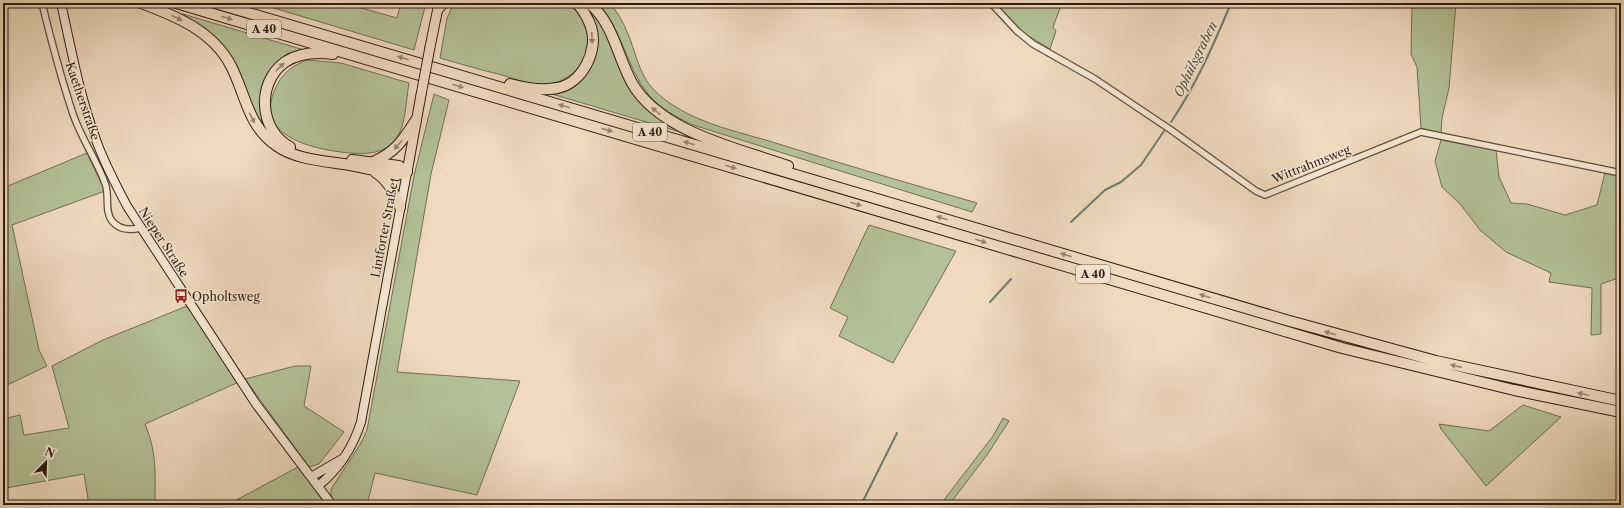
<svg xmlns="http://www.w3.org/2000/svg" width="1624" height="508" font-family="'Libre Caslon Text',serif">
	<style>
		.green { fill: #b4c196; stroke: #716e53 }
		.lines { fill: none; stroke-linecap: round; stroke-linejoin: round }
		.stream { stroke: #6f7b71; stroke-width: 2 }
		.street-casing { stroke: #5e4c3c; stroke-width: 8 }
		.secondary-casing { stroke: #2e1c10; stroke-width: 10 }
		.primary-casing { stroke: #2e1c10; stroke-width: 11 }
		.highway-casing { stroke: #2e1c10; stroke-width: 12 }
		.street { stroke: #f5e7d5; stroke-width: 5.5 }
		.secondary { stroke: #f5e7d5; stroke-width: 8 }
		.primary { stroke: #efdabe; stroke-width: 9 }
		.highway { stroke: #efdabe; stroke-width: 10 }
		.primary-bridge-casing { stroke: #2e1c10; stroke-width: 11; stroke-linecap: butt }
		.primary-bridge { stroke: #efdabe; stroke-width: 9 }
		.oneway { fill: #988470 }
		.labels { text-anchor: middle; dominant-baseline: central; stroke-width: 3; stroke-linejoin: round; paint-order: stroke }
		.shield { fill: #f5e7d5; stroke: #6a594b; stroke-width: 1 }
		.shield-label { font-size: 11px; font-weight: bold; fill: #2e1c10 }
		.street-label { font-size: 12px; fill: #2e1c10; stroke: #f5e7d5 }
		.poi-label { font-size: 12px; fill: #2e1c10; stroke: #f5e7d5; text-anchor: start }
		.water-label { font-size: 13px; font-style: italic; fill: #4e4c40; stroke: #f5e7d5 }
	</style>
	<rect width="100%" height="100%" fill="#efdabe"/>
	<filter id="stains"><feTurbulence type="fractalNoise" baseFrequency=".005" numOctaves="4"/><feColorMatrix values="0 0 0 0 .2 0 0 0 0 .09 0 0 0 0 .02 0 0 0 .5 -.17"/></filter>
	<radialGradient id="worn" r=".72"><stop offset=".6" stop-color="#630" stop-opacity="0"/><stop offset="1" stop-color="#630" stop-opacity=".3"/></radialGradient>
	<!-- green -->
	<path class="green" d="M257,3H344L397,18L401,3H426L414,50Z
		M454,3H566C579,10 589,25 589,40C589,52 584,62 576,70C567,79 556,84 543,85C530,85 515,79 502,75C481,70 461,64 440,58L447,18Z
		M580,3H586L600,18L631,85L684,131L680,132L545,92L560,90L596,53Z
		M598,3H610C617,12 623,21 627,32C636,51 638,73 653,89C685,122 737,131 779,144C845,165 911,184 977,203L972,212L693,125C677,117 660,109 648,94C626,67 622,29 598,3Z
		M995,3H1062L1053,27L1056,31L1050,49L1024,33Z
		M1412,3H1456L1449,88L1442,118L1441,134L1421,128L1417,67L1411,54Z
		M183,14L311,52L303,53L265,86L272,134L260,126L235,68L181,15Z
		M307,60L341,63L409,83C406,100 406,125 396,139C382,158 355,154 334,151C302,146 256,132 275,89C282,73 292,66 307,60Z
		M434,94L449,100L431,174L397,372L520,381L477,495L375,473L367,505H337L331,497V489L361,443L367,430L414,176Z
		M1441,140L1496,150L1499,177L1511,203L1527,204L1565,215L1597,205L1605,173L1621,176V277L1601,284V334L1591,335L1592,288L1549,282L1551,273L1506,252L1480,230L1461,205L1442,187L1435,161Z
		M87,153L105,191L12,225L39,350L47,366L3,387V188Z
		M869,225L956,251L893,363L839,336L848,317L830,308Z
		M187,306L241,381L145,424C157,453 155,472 155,503L163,505H89L84,474L6,488L3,472V419L20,415L24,435L69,428L52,366L103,340Z
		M295,366H311L304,406L344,432L319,464L309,467L245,379Z
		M1523,405L1561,417L1486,486L1441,429L1439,424L1489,431Z
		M1003,418L1009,421L987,455L949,505H940L993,436Z
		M300,466L327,505H227Z"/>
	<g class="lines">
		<!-- stream -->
		<path class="stream" d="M1171,122C1196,85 1214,44 1231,3
			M1071,222L1105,190L1121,182L1141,165L1164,131
			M990,302L1011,279
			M861,505L897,433"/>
		<defs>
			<path id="street" d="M42,3C51,40 61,78 73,114C81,138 96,159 105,183C110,195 104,211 112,221C119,230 131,230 140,228
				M991,3L1017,31L1033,44L1095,79L1171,130L1256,191L1265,195L1421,132L1621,173"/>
			<path id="secondary" d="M61,3C71,48 79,93 95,137C103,161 115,183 127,206L256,404L332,505
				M311,477L342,459
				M318,486C338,470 353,447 361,422L407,172"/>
			<path id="primary" d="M430,47L439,3
				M407,172L421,95"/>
			<path id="highway" d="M141,3C176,16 213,31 231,66C246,95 247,125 277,146C297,160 326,161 350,165C366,168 382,172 397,175L407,172
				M176,3L1342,348L1514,390L1621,412
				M215,3L1286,320L1436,361L1621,401
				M589,3C614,24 617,56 632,83C660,132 737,148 788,166
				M438,9L443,3
				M510,84C525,88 542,91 557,88C582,84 599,50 591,27C588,18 583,10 577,3
				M290,147C259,130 256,83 285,62C299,53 317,52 333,54
				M352,160L399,166L407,172
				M373,162C396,152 403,140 416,120
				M375,172C389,181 394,193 400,207"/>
		</defs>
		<!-- street casing -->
		<use href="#street" class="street-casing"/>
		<!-- secondary casing -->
		<use href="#secondary" class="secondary-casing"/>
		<!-- primary casing -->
		<use href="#primary" class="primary-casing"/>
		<!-- highway casing -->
		<use href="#highway" class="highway-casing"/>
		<!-- street -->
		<use href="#street" class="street"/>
		<!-- secondary -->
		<use href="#secondary" class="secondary"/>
		<!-- primary -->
		<use href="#primary" class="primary"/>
		<!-- highway -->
		<use href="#highway" class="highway"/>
		<defs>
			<path id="primary-bridge" d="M421,95L430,47"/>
		</defs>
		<!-- primary-bridge casing -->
		<use href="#primary-bridge" class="primary-bridge-casing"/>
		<!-- primary-bridge -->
		<use href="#primary-bridge" class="primary-bridge"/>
	</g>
	<!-- one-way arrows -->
	<defs><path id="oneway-solid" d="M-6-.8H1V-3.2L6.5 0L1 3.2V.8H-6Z"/></defs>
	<g class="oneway">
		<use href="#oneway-solid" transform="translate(177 18) rotate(26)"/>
		<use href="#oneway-solid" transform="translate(227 18) rotate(17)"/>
		<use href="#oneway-solid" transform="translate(592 38) rotate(88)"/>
		<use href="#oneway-solid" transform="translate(403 58) rotate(-163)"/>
		<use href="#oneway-solid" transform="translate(280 67) rotate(-44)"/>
		<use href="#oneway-solid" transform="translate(458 86) rotate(16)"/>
		<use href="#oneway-solid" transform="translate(564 106) rotate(-164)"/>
		<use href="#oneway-solid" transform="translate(656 111) rotate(-141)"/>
		<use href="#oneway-solid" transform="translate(252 118) rotate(64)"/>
		<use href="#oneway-solid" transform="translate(607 130) rotate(16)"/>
		<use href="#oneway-solid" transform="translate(689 143) rotate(-164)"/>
		<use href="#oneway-solid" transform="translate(398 145) rotate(131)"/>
		<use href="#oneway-solid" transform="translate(731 167) rotate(16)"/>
		<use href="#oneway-solid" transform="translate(856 204) rotate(16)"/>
		<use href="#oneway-solid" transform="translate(942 218) rotate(-163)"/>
		<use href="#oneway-solid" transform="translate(981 241) rotate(17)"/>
		<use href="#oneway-solid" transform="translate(1066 255) rotate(-163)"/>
		<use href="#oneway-solid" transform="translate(1205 296) rotate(-163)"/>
		<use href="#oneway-solid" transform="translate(1330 333) rotate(-164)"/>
		<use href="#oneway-solid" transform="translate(1456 366) rotate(-167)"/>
		<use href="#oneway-solid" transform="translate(1583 394) rotate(-168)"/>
	</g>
	<!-- icons -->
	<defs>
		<symbol id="bus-bare" viewBox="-9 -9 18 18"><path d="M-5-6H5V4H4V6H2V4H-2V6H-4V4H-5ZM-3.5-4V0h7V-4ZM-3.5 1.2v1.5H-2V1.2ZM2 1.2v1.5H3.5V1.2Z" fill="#8f2418" stroke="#f5e7d5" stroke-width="2.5" paint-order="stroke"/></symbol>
	</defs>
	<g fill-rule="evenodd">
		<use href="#bus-bare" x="171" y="286" width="20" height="20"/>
	</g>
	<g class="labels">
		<!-- shield labels -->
		<g class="shield">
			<rect x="247" y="20" width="34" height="18" rx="3"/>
			<rect x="633" y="123" width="34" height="18" rx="3"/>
			<rect x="1076" y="265" width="34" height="18" rx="3"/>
		</g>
		<g class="shield-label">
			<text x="264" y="29">A 40</text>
			<text x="650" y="132">A 40</text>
			<text x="1093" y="274">A 40</text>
		</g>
		<!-- street labels -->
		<g class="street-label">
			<text transform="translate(83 101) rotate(71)">Kaetherstraße</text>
			<text transform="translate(1311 164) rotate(-22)">Wittrahmsweg</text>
			<text transform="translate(384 230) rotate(-79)">Lintforter Straße</text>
			<text transform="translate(164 242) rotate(57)">Nieper Straße</text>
		</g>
		<!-- poi labels -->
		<g class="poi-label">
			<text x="192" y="296">Opholtsweg</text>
		</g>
		<!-- water labels -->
		<g class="water-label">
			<text transform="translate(1195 59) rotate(-64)">Ophülsgraben</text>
		</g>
	</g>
	<!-- margin -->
	<rect width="1624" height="508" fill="none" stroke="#efdabe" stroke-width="16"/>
	<rect x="4" y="4" width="1616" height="500" fill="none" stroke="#2e1c10" stroke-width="2"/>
	<rect x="8" y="8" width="1608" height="492" fill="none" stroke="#2e1c10"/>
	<!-- north arrow -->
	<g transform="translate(46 462) rotate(23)" stroke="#f5e7d5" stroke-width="3" paint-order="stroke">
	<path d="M0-3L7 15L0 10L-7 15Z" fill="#2e1c10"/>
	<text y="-6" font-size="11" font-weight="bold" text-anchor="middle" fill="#2e1c10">N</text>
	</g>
	<rect width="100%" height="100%" filter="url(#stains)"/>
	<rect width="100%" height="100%" fill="url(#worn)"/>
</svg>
